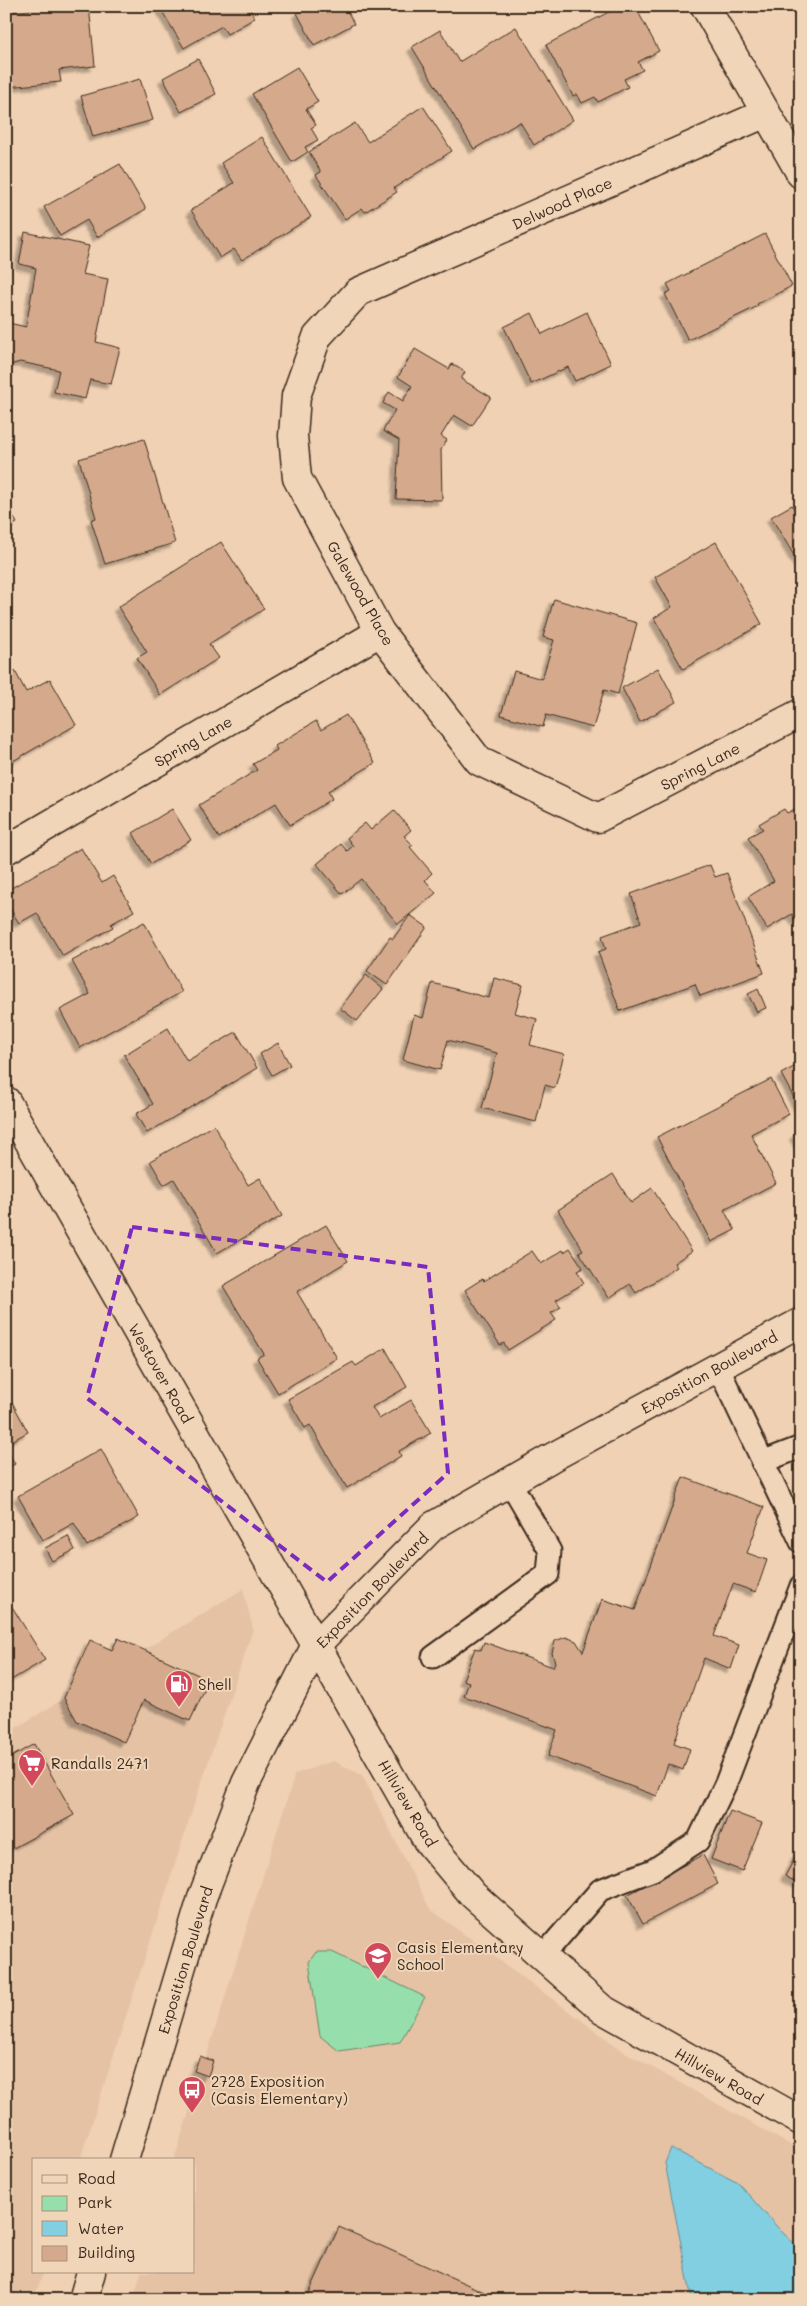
<svg xmlns="http://www.w3.org/2000/svg" width="807" height="2306" font-family="Mali,sans-serif">
	<style>
		.built { fill: #e5c2a4 }
		.green { fill: #96dfad; stroke: #688466 }
		.water { fill: #82cfe1; stroke: #668d93 }
		.building { fill: #d5aa8c; stroke: #3b2a1e; filter: url(#shadow) }
		.lines { fill: none; stroke-linecap: round; stroke-linejoin: round }
		.lane-casing { stroke: #3b2a1e; stroke-width: 25 }
		.street-casing { stroke: #3b2a1e; stroke-width: 31 }
		.secondary-casing { stroke: #3b2a1e; stroke-width: 31 }
		.lane { stroke: #f1d5b8; stroke-width: 21 }
		.street { stroke: #f1d5b8; stroke-width: 28 }
		.secondary { stroke: #f1d5b8; stroke-width: 28 }
		.marked { fill: none; stroke: #7b2cbf; stroke-width: 4; stroke-dasharray: 10 6; stroke-linejoin: round }
		.labels { text-anchor: middle; dominant-baseline: central; stroke-width: 4; stroke-linejoin: round; paint-order: stroke }
		.street-label { font-size: 15px; fill: #3b2a1e; stroke: #f1d5b8 }
		.poi-label { font-size: 15px; fill: #3b2a1e; stroke: #f1d5b8; text-anchor: start }
	</style>
	<defs>
		<filter id="shadow"><feDropShadow dx="-4.5" dy="4.5" stdDeviation="1" flood-color="#0004"/></filter>
	</defs>
	<rect width="100%" height="100%" fill="#f0d1b3"/>
	<filter id="ink" filterUnits="userSpaceOnUse"><feTurbulence type="fractalNoise" baseFrequency=".02" numOctaves="2"/><feDisplacementMap in="SourceGraphic" scale="10" xChannelSelector="R" yChannelSelector="G"/><feConvolveMatrix kernelMatrix="1 2 1 2 8 2 1 2 1" color-interpolation-filters="sRGB"/></filter>
	<g filter="url(#ink)">
		<!-- built -->
		<path class="built" d="M243,1589L253,1629L191,1814L80,2160H34V2272H43L34,2300H6V1734Z
			M333,1761L362,1775L430,1909L623,2051L801,2151V2300H133L141,2272H194V2160H174L295,1774Z"/>
		<!-- green -->
		<path class="green" d="M316,1952H332L425,1997L400,2042L339,2051L320,2036L309,1962Z"/>
		<!-- water -->
		<path class="water" d="M671,2148L738,2183L779,2229L801,2250V2300H692L665,2163Z"/>
		<!-- building -->
		<path class="building" d="M30,6H63V8L89,6L95,66L59,70L61,82L6,87V12L30,10Z
			M159,6H248L255,18L227,34L222,26L184,48Z
			M309,6H345L354,24L314,45L297,13Z
			M620,6H635L659,51L638,62L643,70L624,79L628,87L598,102L595,97L582,103L577,94L573,96L546,45Z
			M516,27L573,120L534,145L520,122L474,149L412,47L440,30L459,62Z
			M198,59L216,94L181,112L163,78Z
			M297,67L318,102L306,109L316,125L311,128L318,140L305,147L308,152L292,162L252,94Z
			M140,79L153,120L93,137L81,96Z
			M423,106L452,151L394,188L397,192L365,212L362,208L345,219L316,175L321,172L309,152L355,123L368,142Z
			M262,137L311,217L242,260L234,249L220,258L191,210L234,183L221,163Z
			M120,164L146,209L97,237L87,220L60,236L44,207Z
			M25,232L89,246L82,274L108,279L96,342L120,348L111,384L90,380L85,399L54,392L59,370L20,362L6,366V319H8L9,323L26,327L36,268L19,264Z
			M765,234L792,286L757,304L758,306L688,340L665,294L671,291L667,284Z
			M587,312L611,364L575,381L568,367L531,384L504,327L532,313L542,334Z
			M415,349L449,369L452,364L465,372L461,379L491,397L472,426L454,415L441,436L447,440L441,450L442,500L396,499L399,440L383,431L395,410L383,403L389,392L403,401L412,386L398,377Z
			M144,439L175,543L105,564L91,520L96,518L79,459Z
			M792,505L801,520V567L771,517Z
			M10,511L17,523L6,529V513Z
			M221,542L264,609L209,644L219,658L160,695L137,658L147,652L118,607Z
			M716,542L762,624L683,669L654,618L672,607L655,577Z
			M554,599L637,623L618,694L604,690L593,728L546,715L543,727L501,715L514,671L542,679L554,640L543,637Z
			M658,668L676,702L640,722L622,688Z
			M15,671L26,692L50,679L76,725L6,765V676Z
			M346,715L375,763L328,791L332,799L290,825L276,803L219,838L199,805L257,770L253,764L277,750L275,746L316,721L321,730Z
			M801,806V918L796,921L792,914L767,929L748,897L774,881L748,837L763,829L759,824L784,809L787,813Z
			M172,809L191,840L151,864L133,833Z
			M394,810L411,830L404,836L413,845L410,847L432,873L425,880L436,893L398,924L361,879L342,894L317,864L341,844L347,851L353,846L347,838L365,823L371,830Z
			M81,848L102,883L113,876L134,911L111,924L113,927L63,956L37,913L19,923L6,902V891Z
			M710,865L715,877L727,873L764,973L700,996L695,984L620,1011L598,952L606,949L602,936L641,922L631,894Z
			M410,915L427,927L387,985L367,971L390,937L393,939Z
			M144,922L182,992L80,1048L60,1010L90,994L72,961Z
			M366,975L383,989L357,1021L340,1008Z
			M494,978L523,985L515,1013L537,1019L530,1045L564,1054L555,1088L545,1085L536,1122L482,1108L497,1053L448,1040L440,1070L403,1060L414,1015L423,1018L432,983L489,998Z
			M758,989L766,1008L757,1012L748,994Z
			M168,1028L187,1061L236,1032L257,1068L147,1133L136,1114L153,1104L124,1055Z
			M278,1043L290,1065L272,1075L260,1054Z
			M801,1063V1111L781,1074Z
			M771,1079L789,1114L751,1134L776,1183L724,1210L735,1230L711,1242L657,1137Z
			M214,1125L248,1185L260,1178L282,1216L217,1253L174,1179L164,1185L150,1161Z
			M801,1131V1147L794,1135Z
			M613,1174L631,1203L652,1188L692,1251L674,1263L677,1267L636,1293L630,1284L609,1298L579,1252L583,1250L558,1210Z
			M326,1225L348,1261L297,1292L337,1358L278,1393L257,1358L264,1354L223,1286Z
			M570,1248L583,1268L577,1271L584,1283L556,1300L561,1307L551,1313L556,1320L508,1350L504,1343L500,1345L465,1290L482,1279L484,1281L532,1251L541,1264L563,1250L564,1252Z
			M385,1348L407,1387L372,1407L379,1419L411,1400L431,1433L399,1451L401,1456L347,1488L310,1425L305,1428L288,1399L353,1362L356,1366Z
			M6,1391L28,1432L6,1444Z
			M6,1448L15,1464L6,1469Z
			M101,1449L139,1517L87,1546L74,1523L43,1540L18,1496Z
			M683,1477L764,1507L747,1553L767,1560L756,1592L733,1584L714,1636L739,1645L731,1669L704,1658L674,1743L690,1749L683,1770L668,1764L657,1796L548,1756L557,1730L464,1696L469,1682L463,1680L475,1648L481,1650L484,1642L553,1667L555,1662L552,1653L555,1641L566,1637L576,1641L583,1652L602,1599L635,1610Z
			M68,1536L75,1550L52,1561L45,1548Z
			M6,1597L45,1660L6,1683Z
			M118,1638L209,1680L190,1721L144,1700L124,1742L77,1721L64,1698L90,1640L112,1650Z
			M34,1744L74,1815L6,1852V1760Z
			M730,1811L762,1823L742,1871L711,1859Z
			M801,1847V1885L785,1876Z
			M703,1855L718,1884L643,1924L627,1895Z
			M200,2056L213,2061L208,2076L194,2071Z
			M339,2227L502,2300H306Z"/>
		<g class="lines">
			<defs>
				<path id="lane" d="M718,1367L801,1542
					M762,1462L801,1447
					M433,1657L548,1574L550,1551L510,1482
					M542,1957L600,1890L653,1870L698,1841L726,1783L801,1586"/>
				<path id="street" d="M705,6L801,174
					M766,113L358,292L317,337L296,396L293,436L297,478L380,632L479,761L598,818L801,713
					M6,850L380,632
					M316,1645L427,1840L473,1895L602,2009L801,2121"/>
				<path id="secondary" d="M6,1101L316,1645
					M124,2160L202,1898L246,1783L316,1645L433,1526L551,1458L801,1322
					M83,2300L91,2272"/>
			</defs>
			<!-- lane casing -->
			<use href="#lane" class="lane-casing"/>
			<!-- street casing -->
			<use href="#street" class="street-casing"/>
			<!-- secondary casing -->
			<use href="#secondary" class="secondary-casing"/>
			<!-- lane -->
			<use href="#lane" class="lane"/>
			<!-- street -->
			<use href="#street" class="street"/>
			<!-- secondary -->
			<use href="#secondary" class="secondary"/>
		</g>
	</g>
	<!-- marked area -->
	<path class="marked" d="M132,1227L428,1267L448,1473L327,1582L87,1398Z"/>
	<!-- icons -->
	<defs>
		<symbol id="fuel-pin" viewBox="-11 -11 22 30"><path d="M0 17L-7.5 6A9.5 9.5 0 1 1 7.5 6Z" fill="#d1495b" stroke="#f1d5b8"/><path d="M-5.5-6h7V0h2V4h1.3V-2.5L3-4.5l.8-.8L6-3V5H2.5V1h-1V6h-7ZM-4.2-4.7v3.2H.2V-4.7Z" fill="#fff"/></symbol>
		<symbol id="supermarket-pin" viewBox="-11 -11 22 30"><path d="M0 17L-7.5 6A9.5 9.5 0 1 1 7.5 6Z" fill="#d1495b" stroke="#f1d5b8"/><path d="M-6-5.5h2.5l.6 2H6L4.5 2H-2.5L-4.4-4H-6ZM-1.5 3.2a1.3 1.3 0 1 0 .1 0ZM3 3.2a1.3 1.3 0 1 0 .1 0Z" fill="#fff"/></symbol>
		<symbol id="school-pin" viewBox="-11 -11 22 30"><path d="M0 17L-7.5 6A9.5 9.5 0 1 1 7.5 6Z" fill="#d1495b" stroke="#f1d5b8"/><path d="M0-5L7-2L0 1L-7-2ZM-4 1L0 2.5L4 1V4Q0 6-4 4Z" fill="#fff"/></symbol>
		<symbol id="bus-pin" viewBox="-11 -11 22 30"><path d="M0 17L-7.5 6A9.5 9.5 0 1 1 7.5 6Z" fill="#d1495b" stroke="#f1d5b8"/><path d="M-5-6H5V4H4V6H2V4H-2V6H-4V4H-5ZM-3.5-4V0h7V-4ZM-3.5 1.2v1.5H-2V1.2ZM2 1.2v1.5H3.5V1.2Z" fill="#fff"/></symbol>
	</defs>
	<g fill-rule="evenodd">
		<use href="#fuel-pin" x="163" y="1668" width="32" height="43"/>
		<use href="#supermarket-pin" x="16" y="1747" width="32" height="43"/>
		<use href="#school-pin" x="362" y="1940" width="32" height="43"/>
		<use href="#bus-pin" x="176" y="2074" width="32" height="43"/>
	</g>
	<g class="labels">
		<!-- street labels -->
		<g class="street-label">
			<text transform="translate(562 203) rotate(-24)">Delwood Place</text>
			<text transform="translate(361 593) rotate(60)">Galewood Place</text>
			<text transform="translate(193 741) rotate(-30)">Spring Lane</text>
			<text transform="translate(700 766) rotate(-27)">Spring Lane</text>
			<text transform="translate(709 1372) rotate(-29)">Exposition Boulevard</text>
			<text transform="translate(161 1373) rotate(60)">Westover Road</text>
			<text transform="translate(372 1590) rotate(-46)">Exposition Boulevard</text>
			<text transform="translate(408 1803) rotate(59)">Hillview Road</text>
			<text transform="translate(185 1960) rotate(-73)">Exposition Boulevard</text>
			<text transform="translate(719 2076) rotate(30)">Hillview Road</text>
		</g>
		<!-- poi labels -->
		<g class="poi-label">
			<text x="198" y="1684">Shell</text>
			<text x="51" y="1763">Randalls 2471</text>
			<text x="397" y="1947">Casis Elementary<tspan x="397" dy="17">School</tspan></text>
			<text x="211" y="2081">2728 Exposition<tspan x="211" dy="17">(Casis Elementary)</tspan></text>
		</g>
	</g>
	<!-- margin -->
	<rect width="807" height="2306" fill="none" stroke="#f1d5b8" stroke-width="25"/>
	<rect x="12" y="12" width="782" height="2281" fill="none" stroke="#3b2a1e" stroke-width="2" filter="url(#ink)"/>
	<!-- legend -->
	<rect x="32" y="2158" width="162" height="115" fill="#f1d5b8" stroke="#a8917a"/>
	<rect x="42" y="2175" width="25" height="8" fill="#f1d5b8" stroke="#a8917a"/>
	<text x="78" y="2184" font-size="15" fill="#3b2a1e">Road</text>
	<rect x="42" y="2196" width="25" height="15" fill="#96dfad" stroke="#a8917a"/>
	<text x="78" y="2208" font-size="15" fill="#3b2a1e">Park</text>
	<rect x="42" y="2221" width="25" height="15" fill="#82cfe1" stroke="#a8917a"/>
	<text x="78" y="2234" font-size="15" fill="#3b2a1e">Water</text>
	<rect x="42" y="2246" width="25" height="15" fill="#d5aa8c" stroke="#a8917a"/>
	<text x="78" y="2258" font-size="15" fill="#3b2a1e">Building</text>
</svg>
